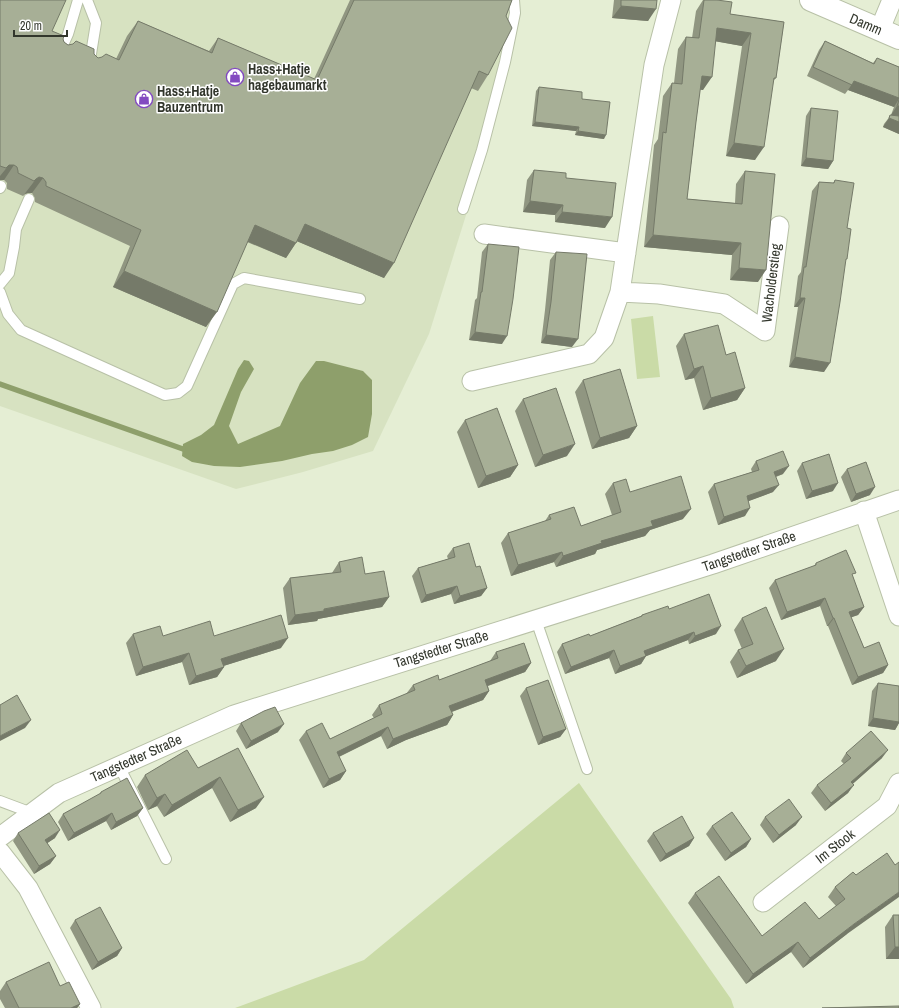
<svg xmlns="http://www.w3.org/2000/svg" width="899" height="1008" font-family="'Archivo Narrow',sans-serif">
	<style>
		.built { fill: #d7e2c1 }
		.green { fill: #cadba7 }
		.water { fill: #8e9f6b }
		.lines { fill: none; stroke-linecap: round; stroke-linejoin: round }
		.stream { stroke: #8e9f6b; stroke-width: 5.5 }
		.lane-casing { stroke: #b8c1a7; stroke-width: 12 }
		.street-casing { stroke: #b8c1a7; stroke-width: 21 }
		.secondary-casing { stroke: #b8c1a7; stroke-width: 24 }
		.lane { stroke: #fff; stroke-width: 10 }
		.street { stroke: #fff; stroke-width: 19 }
		.secondary { stroke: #fff; stroke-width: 22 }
		.wall { fill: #909681 }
		.shaded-wall { fill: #757a69 }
		.building { fill: #a7af96; stroke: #757a69 }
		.labels { text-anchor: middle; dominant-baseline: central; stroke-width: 3; stroke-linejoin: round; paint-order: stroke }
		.street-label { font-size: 14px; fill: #32362c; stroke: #fff }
		.poi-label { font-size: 14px; font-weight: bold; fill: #32362c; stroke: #fff; text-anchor: start }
	</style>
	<rect width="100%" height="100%" fill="#e5eed4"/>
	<!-- built -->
	<path class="built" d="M0,0H517L486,151L429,334L373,451L303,472L236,489L0,406Z"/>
	<!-- green -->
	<path class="green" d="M653,316L660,377L637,379L631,319Z
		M579,783L731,999L734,1008H235L364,960Z"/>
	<!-- water -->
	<path class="water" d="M244,360L249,361L254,369L241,392L229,426L238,444L280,426L300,383L316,361H324L363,371L372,380V414L368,437L352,445L333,451L312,454L282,461L240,467L214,466L192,462L182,456L183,444L201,435L214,425L238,369Z"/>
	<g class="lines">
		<!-- stream -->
		<path class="stream" d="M0,384L183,449"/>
		<defs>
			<path id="lane" d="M87,0L96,23L90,60
				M59,54L68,34L78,0
				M0,188L1,186
				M463,209L482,150L505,62L515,13L514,0
				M0,284L9,273L14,247L16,229L29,199
				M0,292L8,314L21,330L165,395L178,393L187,386L233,284L244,278L360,299
				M536,620L587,769
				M119,766L166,859
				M0,801L32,813"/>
			<path id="street" d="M880,29L892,0
				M484,234L626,253
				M620,292L659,294L724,304L765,331L779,226
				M472,381L589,354L604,338L620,292L654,65L671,0
				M864,511L899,616
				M0,837L59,793L234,715L713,564L899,500
				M0,852L28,888L91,1008
				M763,902L887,806L899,783"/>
			<path id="secondary" d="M811,0L899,38"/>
		</defs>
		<!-- lane casing -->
		<use href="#lane" class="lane-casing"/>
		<!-- street casing -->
		<use href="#street" class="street-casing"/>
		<!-- secondary casing -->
		<use href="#secondary" class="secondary-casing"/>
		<!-- lane -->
		<use href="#lane" class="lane"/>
		<!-- street -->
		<use href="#street" class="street"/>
		<!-- secondary -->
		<use href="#secondary" class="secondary"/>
	</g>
	<!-- wall -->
	<path class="wall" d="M0,0L63,39L64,42L68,45L94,54L98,58L116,59L127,36L138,21L209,51L218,38L314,79L350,0H512L506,16L488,75L478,91L471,88L384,278L297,241L286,258L247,242L206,327L113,287L130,246L35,202V198L32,193H28L25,194L23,196L7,189V183L4,180H0Z
		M614,0H657L648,21L612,18Z
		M703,0H717L730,14L784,22L776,78L773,81L755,160L726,156L742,46L715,41L703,90L700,89L696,122L687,199L735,203L736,184L745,171L758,282L730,280L732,255L644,247L654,145L658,139L663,96L672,83H674L678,49L686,37L692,38L696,11Z
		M825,41L873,63L877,58L899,67V134L883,127L884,124L891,115L894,107L848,90L845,94L807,76L819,50Z
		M539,87L582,99L604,139L575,135L576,131L532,126L536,91Z
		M811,108L833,161L828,169L801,166L806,116Z
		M534,170L605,228L555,222V215L523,212L527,180Z
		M835,180L847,228L845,261L824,372L789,367L798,307H794L798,276L801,272L812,191L819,182L833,183Z
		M488,244L502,344L469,340L475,300L477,298L482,252Z
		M556,252L572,347L541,343L545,310L550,260Z
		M684,334L726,355L745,388L737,400L703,410L694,378L685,380L676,346Z
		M583,380L637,426L629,438L592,449L575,392Z
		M523,399L567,456L535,467L515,411Z
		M465,420L518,465L510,477L478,488L457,432Z
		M756,461L783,474L776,477L773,492L748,501L745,516L718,525L708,492L714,484L752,472L751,469Z
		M802,463L833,491L806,499L797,471Z
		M847,469L870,495L851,502L841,477Z
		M613,483L683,519L650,530L645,536L597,550L595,554L556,567L554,562L511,576L501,543L508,533L545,521L549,515L581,526L612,515L605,494Z
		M453,548L476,567L487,588L481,596L454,604L451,594L421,603L412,576L418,568L448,559L447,556Z
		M339,562L365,574L389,597L382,607L318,619L317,621L288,625L283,588L290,578L332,573Z
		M816,563L853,577L864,607L858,615L851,617L864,648L888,665L883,673L852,685L828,626H827L820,606L781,620L769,588L775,580L814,566Z
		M669,609L716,634L689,644L688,640L646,656L641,664L615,674L609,658L565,674L557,652L562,644L590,636L641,616L642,615Z
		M742,618L776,661L737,678L730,662L738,650L742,649L734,630Z
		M133,634L163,636H214L281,648L223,666L224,667L217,677L189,685L182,662L136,676L126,643Z
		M496,652L531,663L525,672L488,686L489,691L483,700L452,712L453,715L447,725L406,740L387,749L381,736L339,757L346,771L340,780L323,788L299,740L306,731L330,739L374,718L372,715L379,705L406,694L413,685L439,680L490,661Z
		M878,683L899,686V723L895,730L868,726L872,691Z
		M526,688L566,729L560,737L538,745L520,696Z
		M241,723L278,732L246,749L236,731Z
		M238,748L256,808L230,822L212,788L164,817L157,806L148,810L137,787L145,775L198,768Z
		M846,753L882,758L853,783L848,793L825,811L811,793L817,785L844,764L841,761Z
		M101,792L143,808L137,816L111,830L106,821L68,841L58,822L63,814L99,795Z
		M765,817L796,825L773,843L760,825Z
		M712,826L751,839L746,847L725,861L706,834Z
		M18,833L55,838L47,843L56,856L50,864L34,874L13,841Z
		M653,833L694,838L689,846L660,862L647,841Z
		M853,872L847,934L803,968L791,952L746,984L688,903L695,893L762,936L819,919L836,906L828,897L835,887Z
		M893,915H899V959H886L885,927Z
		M75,920L122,948L117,956L92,970L70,928Z
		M6,982L60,986L80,1004L77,1008H5L0,999V991Z"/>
	<!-- shaded-wall -->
	<path class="shaded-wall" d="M621,6L656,9L648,21L612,18Z
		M717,28L751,33L742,46L708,40Z
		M702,76L712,77L703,90L693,89Z
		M854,81L899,98V99L894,107L848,90Z
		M897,106H899V118L891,115Z
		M889,118L899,122V134L883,127Z
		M535,122L579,127L576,131L532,126Z
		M578,131L606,135L604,139L575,135Z
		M734,143L764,147L755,160L726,156Z
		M806,158L833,161L828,169L801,166Z
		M9,165H14L4,180H0V176Z
		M39,177L43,178L32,193H28L25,194L23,196L36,179Z
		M530,201L563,205L555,215L523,212Z
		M562,212L612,217L605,228L555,222Z
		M305,224L394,263L384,278L294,240Z
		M255,225L296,243L286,258L244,240Z
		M653,235L741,243L732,255L644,247Z
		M739,268L766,270L758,282L730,280Z
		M124,271L217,312L206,327L113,287Z
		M800,298H805L798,307H794Z
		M475,332L507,336L502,344L469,340Z
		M546,335L578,339L572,347L541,343Z
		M795,357L830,363L824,372L789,367Z
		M703,366L694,378L685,380L694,369Z
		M745,388L737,400L703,410L711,398Z
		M637,426L629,438L592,449L600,438Z
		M575,444L567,456L535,467L543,455Z
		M518,465L510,477L478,488L486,476Z
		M789,466L783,474L768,479L774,472Z
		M838,483L833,491L806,499L812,491Z
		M779,485L773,492L741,504L747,496Z
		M875,487L870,495L851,502L856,494Z
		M750,508L745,516L718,525L724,517Z
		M691,509L683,519L650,530L645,536L597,550L595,554L556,567L563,556L651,521Z
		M562,552L554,562L511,576L518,565Z
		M457,586L451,594L421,603L426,595Z
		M487,588L481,596L454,604L460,596Z
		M389,597L382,607L318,619L317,621L288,625L295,615Z
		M825,598L820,606L781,620L787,612Z
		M864,607L858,615L844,620L849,612Z
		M833,618H834L828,626H827Z
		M721,626L716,634L689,644L695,636Z
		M694,632L688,640L639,659L644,651Z
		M288,638L281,648L214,669L221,659Z
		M784,649L776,661L737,678L746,666Z
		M614,650L609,658L565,674L571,667Z
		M189,653L182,662L136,676L143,667Z
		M646,656L641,664L615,674L620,666Z
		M531,663L525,672L479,689L485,680Z
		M888,665L883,673L852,685L858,677Z
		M224,667L217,677L189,685L196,676Z
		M489,691L483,700L443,715L449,706Z
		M453,715L447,725L406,740L387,749L393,739Z
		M873,718L899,722V723L895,730L868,726Z
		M31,720L25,728L0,741V736Z
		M284,724L278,732L246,749L251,741Z
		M388,727L381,736L330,761L337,752Z
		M566,729L560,737L538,745L543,737Z
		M888,750L882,758L846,790L851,782Z
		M346,771L340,780L323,788L329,779Z
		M220,777L212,788L164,817L172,805Z
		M854,785L848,793L825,811L831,803Z
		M165,794L157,806L148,810L157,798Z
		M264,797L256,808L230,822L238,810Z
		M143,808L137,816L111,830L116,822Z
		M112,813L106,821L68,841L74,833Z
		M802,817L796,825L773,843L779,835Z
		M60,830L55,838L40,848L45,840Z
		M694,838L689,846L660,862L666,854Z
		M751,839L746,847L725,861L731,853Z
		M56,856L50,864L34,874L39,866Z
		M899,892V897L847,934L803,968L810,958L854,924Z
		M798,942L791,952L746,984L753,974Z
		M895,947H899V959H886Z
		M122,948L117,956L92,970L98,962Z
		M80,1004L77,1008H71Z"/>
	<!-- building -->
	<path class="building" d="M0,0H66L52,31L64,36L63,39L64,42L68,45L73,44L76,41L94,49V54L98,58L102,57L106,54L119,60L138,21L212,53L218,38L317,80L354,0H512L506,16L512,28L488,75L479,71L394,263L305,224L296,243L255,225L217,312L124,271L141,230L46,186V182L43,178L39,177L36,179L34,181L18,173V171L17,167L14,165H9L6,168L0,166Z
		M621,0H657L656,9L621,6Z
		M704,0H717L732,2L730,14L784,22L776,78H774L764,147L734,143L751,33L717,28L712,77L702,76L696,122L687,199L742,204L745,171L775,174L766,270L739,268L741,243L653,235L663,132L666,133L672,83L682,84L686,37L699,38Z
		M825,41L874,64L877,58L899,67V98L854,81L852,85L813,67Z
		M539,87L582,92V99L610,102L606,135L578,131L579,127L535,122Z
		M899,100V106H897Z
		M811,108L838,111L833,161L806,158Z
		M890,115L899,116V122L889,118Z
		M534,170L566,173V178L616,183L612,217L562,212L563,205L530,201Z
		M835,180L854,183L847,228L851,229L847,259H846L840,302L830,363L795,357L805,298H800L804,267H806L819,182L834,183Z
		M488,244L519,247L513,299L507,336L475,332L481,292H482Z
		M556,252L587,254L578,339L546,335L551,302Z
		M718,325L726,355L735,352L745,388L711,398L703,366L694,369L684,334Z
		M620,369L637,426L600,438L583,380Z
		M556,388L575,444L543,455L523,399Z
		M497,408L518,465L486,476L465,420Z
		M783,451L789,466L774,472L779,485L747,496L750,508L724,517L714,484L759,470L756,461Z
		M829,454L838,483L812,491L802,463Z
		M866,462L875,487L856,494L847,469Z
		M681,476L691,509L651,521L653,526L601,541L602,543L563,556L562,552L518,565L508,533L551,519L549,515L574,507L581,526L621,512L613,483L626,479L630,492Z
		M469,543L476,567L480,566L487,588L460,596L457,586L426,595L418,568L455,557L453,548Z
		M846,550L856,573L852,574L864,607L849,612L864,648L879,642L888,665L858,677L834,618H833L825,598L787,612L775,580L816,565V563Z
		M362,557L365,574L384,571L389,597L324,609V611L295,615L290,578L341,572L339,562Z
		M709,594L721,626L695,636L694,632L644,651L646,656L620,666L614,650L571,667L562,644L589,634L590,636L642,616V615L668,606L669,609Z
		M766,607L784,649L746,666L738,650L753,644L742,618Z
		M281,615L288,638L221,659L224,667L196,676L189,653L143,667L133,634L160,626L163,636L210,621L214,636Z
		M524,643L531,663L485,680L489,691L449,706L453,715L393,739L388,727L337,752L346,771L329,779L306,731L322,723L330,739L382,714L379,705L415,690L413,685L438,675L439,680L498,658L496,652Z
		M548,680L566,729L543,737L526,688Z
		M878,683L899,686V722L873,718Z
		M17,695L31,720L0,736V705Z
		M275,707L284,724L251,741L241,723L264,711Z
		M871,731L888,750L851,782L854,785L831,803L817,785L851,758L846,753Z
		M238,748L264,797L238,810L220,777L172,805L165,794L157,798L145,775L187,750L198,768Z
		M127,778L143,808L116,822L112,813L74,833L63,814L101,793V792Z
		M789,799L802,817L779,835L765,817Z
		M732,812L751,839L731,853L712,826Z
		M49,813L60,830L45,840L56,856L39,866L18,833Z
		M682,816L694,838L666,854L653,833Z
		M887,853L895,865L899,862V892L854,924L810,958L798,942L753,974L695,893L719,876L762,936L805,902L819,919L845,899L835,887L853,872L856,875Z
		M100,907L122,948L98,962L75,920Z
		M893,915H899V947H895Z
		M49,962L60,986L69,982L80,1004L71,1008H19L6,982Z
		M899,1006V1008H822Z"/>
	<!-- icons -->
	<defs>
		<symbol id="shop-ring" viewBox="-11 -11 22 22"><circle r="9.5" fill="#fff" stroke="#834ac1" stroke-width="1.5"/><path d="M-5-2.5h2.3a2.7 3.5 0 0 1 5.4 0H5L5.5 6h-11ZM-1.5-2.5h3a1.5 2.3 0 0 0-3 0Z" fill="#834ac1"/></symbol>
	</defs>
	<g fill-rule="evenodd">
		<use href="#shop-ring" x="225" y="67" width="20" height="20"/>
		<use href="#shop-ring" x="134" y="89" width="20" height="20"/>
	</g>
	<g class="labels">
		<!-- street labels -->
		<g class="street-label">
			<text transform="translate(866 24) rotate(23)">Damm</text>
			<text transform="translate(771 283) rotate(-83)">Wacholderstieg</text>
			<text transform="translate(749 551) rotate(-19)">Tangstedter Straße</text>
			<text transform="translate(441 649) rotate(-17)">Tangstedter Straße</text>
			<text transform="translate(136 758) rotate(-24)">Tangstedter Straße</text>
			<text transform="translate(835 846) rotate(-38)">Im Stook</text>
		</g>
		<!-- poi labels -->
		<g class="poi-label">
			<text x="248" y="69">Hass+Hatje<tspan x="248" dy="16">hagebaumarkt</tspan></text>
			<text x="157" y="91">Hass+Hatje<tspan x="157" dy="16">Bauzentrum</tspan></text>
		</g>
	</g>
	<!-- scale -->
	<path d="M14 30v6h53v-6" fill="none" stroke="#32362c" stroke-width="2"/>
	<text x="20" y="30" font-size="12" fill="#32362c" stroke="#ffffff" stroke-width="3" paint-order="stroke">20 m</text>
</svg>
